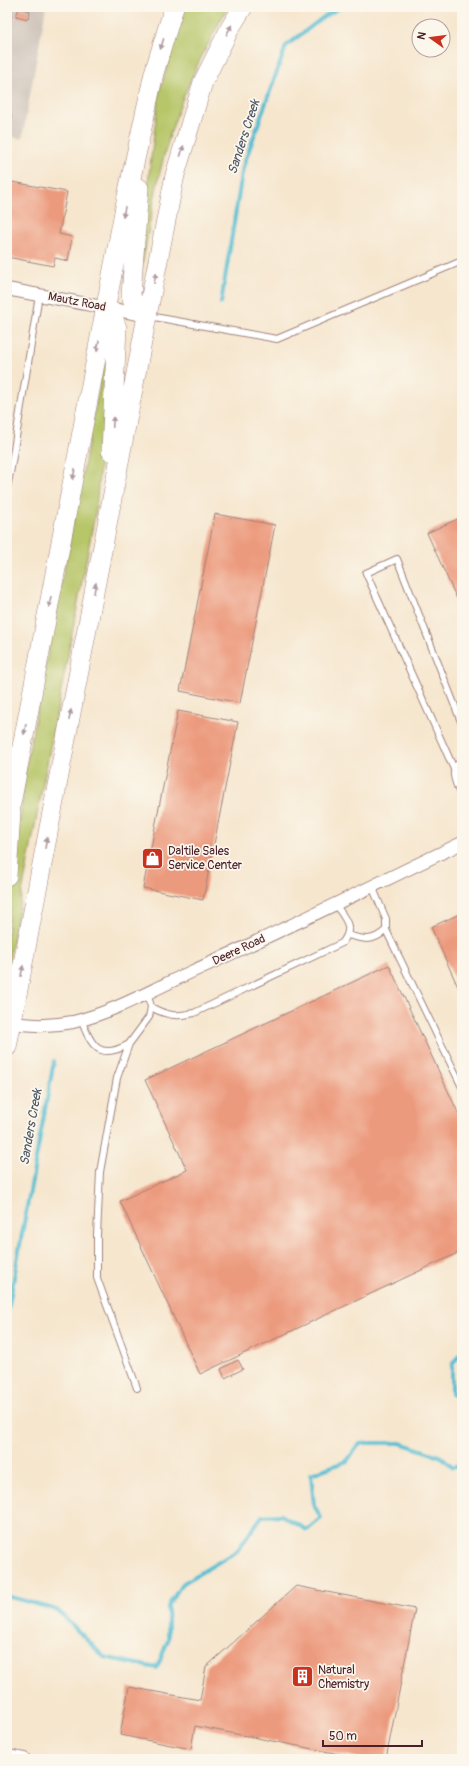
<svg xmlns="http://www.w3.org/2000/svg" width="469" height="1766" font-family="Pangolin,sans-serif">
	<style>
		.industrial { fill: #cdc2b9 }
		.green { fill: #b7c669; stroke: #80724a }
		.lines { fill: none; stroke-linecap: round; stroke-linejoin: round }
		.stream { stroke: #56bed3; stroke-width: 4 }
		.building { fill: #ec9a7d }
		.service-casing { stroke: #a0827c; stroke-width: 8 }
		.minor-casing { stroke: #a0827c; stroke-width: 14 }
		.primary-casing { stroke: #a0827c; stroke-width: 20 }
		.service { stroke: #fff; stroke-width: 6 }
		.minor { stroke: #fff; stroke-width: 12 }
		.primary { stroke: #fff; stroke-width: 19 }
		.oneway { fill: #ae9aa0 }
		.labels { text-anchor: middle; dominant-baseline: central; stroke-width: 3.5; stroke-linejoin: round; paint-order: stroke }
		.street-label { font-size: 12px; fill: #4a1f2b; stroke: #fbf7ec }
		.poi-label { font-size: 12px; fill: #4a1f2b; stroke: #fbf7ec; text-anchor: start }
		.water-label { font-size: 13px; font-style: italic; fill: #4e5766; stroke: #fbf7ec }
	</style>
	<rect width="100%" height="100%" fill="#fbf7ec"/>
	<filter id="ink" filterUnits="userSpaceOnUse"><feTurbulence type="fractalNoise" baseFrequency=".025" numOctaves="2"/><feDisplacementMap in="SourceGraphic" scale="8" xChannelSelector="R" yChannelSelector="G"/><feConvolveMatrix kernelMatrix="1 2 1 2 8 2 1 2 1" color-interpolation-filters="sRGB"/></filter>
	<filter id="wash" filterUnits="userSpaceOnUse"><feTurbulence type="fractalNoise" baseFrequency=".012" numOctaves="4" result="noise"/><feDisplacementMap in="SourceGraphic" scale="16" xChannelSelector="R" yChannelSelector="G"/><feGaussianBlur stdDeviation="0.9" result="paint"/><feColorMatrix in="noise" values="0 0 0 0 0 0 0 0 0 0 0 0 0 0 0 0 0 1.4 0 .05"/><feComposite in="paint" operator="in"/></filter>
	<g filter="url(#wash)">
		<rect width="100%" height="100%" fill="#f6e6ce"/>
		<!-- industrial -->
		<path class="industrial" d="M7,7H46L22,139L7,136Z"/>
		<!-- green -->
		<path class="green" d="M185,7H228C209,42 190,76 177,114C157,168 150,226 139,282L136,281L159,93Z
			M108,342L111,343L96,509L7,971V935L26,766Z"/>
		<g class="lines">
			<!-- stream -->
			<path class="stream" d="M221,303L243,167L286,46L325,16L341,7
				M7,1315L54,1061
				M462,1351L452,1365V1394L462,1400
				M7,1596L57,1610L104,1657L157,1668L168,1640V1606L182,1584L237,1551L262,1516L281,1515L307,1530L321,1518L314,1505L311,1474L347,1461L360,1443H400L442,1457L453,1467L462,1463"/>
		</g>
		<g id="blocks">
			<!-- building -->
			<path class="building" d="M7,7H13L8,34H7Z
				M19,8L30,11L28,19L16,16Z
				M7,181L67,192L59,234L72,237L68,261L55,258L53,266L7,257Z
				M215,514L275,525L240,703L180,691Z
				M462,517V610L427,533Z
				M178,711L238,722L203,900L143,888Z
				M462,913V996L431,927Z
				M389,965L462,1121V1251L200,1374L120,1201L187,1170L145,1080Z
				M238,1360L243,1369L225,1378L221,1369Z
				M296,1586L415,1609L386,1759H365L195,1726L191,1749L120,1735L129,1687L200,1700L206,1667Z"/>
		</g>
	</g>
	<g filter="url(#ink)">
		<use href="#blocks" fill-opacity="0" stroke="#a0827c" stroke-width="1"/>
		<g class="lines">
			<defs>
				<path id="service" d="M7,116H8
					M149,316L277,339L462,261
					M7,468H11L39,295
					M7,488L11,468
					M462,762C446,767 458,788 462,798
					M454,769L366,573L397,559L462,724
					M386,930L462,1087
					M348,935C364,940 373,942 386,930V919L372,886
					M151,1007C167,1016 177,1017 194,1013L342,943C355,927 345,919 335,904
					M81,1019C91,1046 99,1061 129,1044
					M137,1388L97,1278V1235L100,1172L117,1078L129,1044L149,1017L151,1007L147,992"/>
				<path id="minor" d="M7,289L144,315
					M7,1022C28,1026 52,1026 73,1022C112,1013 154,989 191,972C282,931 372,886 462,843
					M7,1756L24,1759"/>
				<path id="primary" d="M139,188L131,295C133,306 138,310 147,316
					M106,308L112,315L117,328L111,451
					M7,825L127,196L154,73L174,7
					M7,876L11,812
					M7,1047L147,316L175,175L203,82L230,28L243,7"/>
			</defs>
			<!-- service casing -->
			<use href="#service" class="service-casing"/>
			<!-- minor casing -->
			<use href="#minor" class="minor-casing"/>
			<!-- primary casing -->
			<use href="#primary" class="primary-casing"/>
			<!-- service -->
			<use href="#service" class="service"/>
			<!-- minor -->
			<use href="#minor" class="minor"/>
			<!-- primary -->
			<use href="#primary" class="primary"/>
		</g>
		<!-- one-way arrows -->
		<defs><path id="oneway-solid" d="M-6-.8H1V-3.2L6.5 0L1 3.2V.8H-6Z"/></defs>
		<g class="oneway">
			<use href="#oneway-solid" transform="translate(229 30) rotate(-62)"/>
			<use href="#oneway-solid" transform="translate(162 44) rotate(107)"/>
			<use href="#oneway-solid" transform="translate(182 151) rotate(-74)"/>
			<use href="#oneway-solid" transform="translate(124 212) rotate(101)"/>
			<use href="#oneway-solid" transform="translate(155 278) rotate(-79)"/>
			<use href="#oneway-solid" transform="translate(98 346) rotate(101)"/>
			<use href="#oneway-solid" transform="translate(113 422) rotate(-87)"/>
			<use href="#oneway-solid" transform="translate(74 474) rotate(101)"/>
			<use href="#oneway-solid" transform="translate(95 588) rotate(-79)"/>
			<use href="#oneway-solid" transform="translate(50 602) rotate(101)"/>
			<use href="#oneway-solid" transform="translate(70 715) rotate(-79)"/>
			<use href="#oneway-solid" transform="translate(25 729) rotate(101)"/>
			<use href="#oneway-solid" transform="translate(46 843) rotate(-79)"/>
			<use href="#oneway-solid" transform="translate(22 971) rotate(-79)"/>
		</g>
	</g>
	<!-- icons -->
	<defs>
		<symbol id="shop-square" viewBox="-11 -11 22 22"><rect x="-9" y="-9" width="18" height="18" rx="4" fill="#c8321e" stroke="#fbf7ec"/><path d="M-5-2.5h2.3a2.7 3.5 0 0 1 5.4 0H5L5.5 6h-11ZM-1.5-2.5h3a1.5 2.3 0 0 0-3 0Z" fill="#fff"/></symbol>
		<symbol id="building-square" viewBox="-11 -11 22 22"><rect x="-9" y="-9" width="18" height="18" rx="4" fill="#c8321e" stroke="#fbf7ec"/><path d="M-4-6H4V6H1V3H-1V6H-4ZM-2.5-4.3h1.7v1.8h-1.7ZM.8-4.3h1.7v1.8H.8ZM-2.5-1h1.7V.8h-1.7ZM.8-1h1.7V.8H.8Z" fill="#fff"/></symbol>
	</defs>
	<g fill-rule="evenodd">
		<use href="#shop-square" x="140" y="846" width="25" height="25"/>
		<use href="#building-square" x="290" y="1664" width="25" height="25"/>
	</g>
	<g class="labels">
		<!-- street labels -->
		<g class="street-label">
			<text transform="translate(77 302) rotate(11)">Mautz Road</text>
			<text transform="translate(239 950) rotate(-25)">Deere Road</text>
		</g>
		<!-- poi labels -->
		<g class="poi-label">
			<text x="168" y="851">Daltile Sales<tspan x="168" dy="14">Service Center</tspan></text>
			<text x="318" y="1670">Natural<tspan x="318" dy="14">Chemistry</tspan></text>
		</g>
		<!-- water labels -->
		<g class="water-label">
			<text transform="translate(244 137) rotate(-72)">Sanders Creek</text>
			<text transform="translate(31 1127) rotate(-80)">Sanders Creek</text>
		</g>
	</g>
	<!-- margin -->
	<rect width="469" height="1766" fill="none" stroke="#fbf7ec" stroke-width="24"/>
	<!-- north arrow -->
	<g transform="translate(431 38) rotate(284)"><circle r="19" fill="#fbf7ec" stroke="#b4a19f"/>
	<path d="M0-3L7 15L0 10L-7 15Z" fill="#c8321e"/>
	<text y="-6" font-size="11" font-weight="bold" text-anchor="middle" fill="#4a1f2b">N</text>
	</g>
	<!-- scale -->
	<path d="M323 1740v6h99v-6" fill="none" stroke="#4a1f2b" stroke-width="2"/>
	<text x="329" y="1740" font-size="12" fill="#4a1f2b" stroke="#fbf7ec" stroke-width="3" paint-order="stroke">50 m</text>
</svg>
